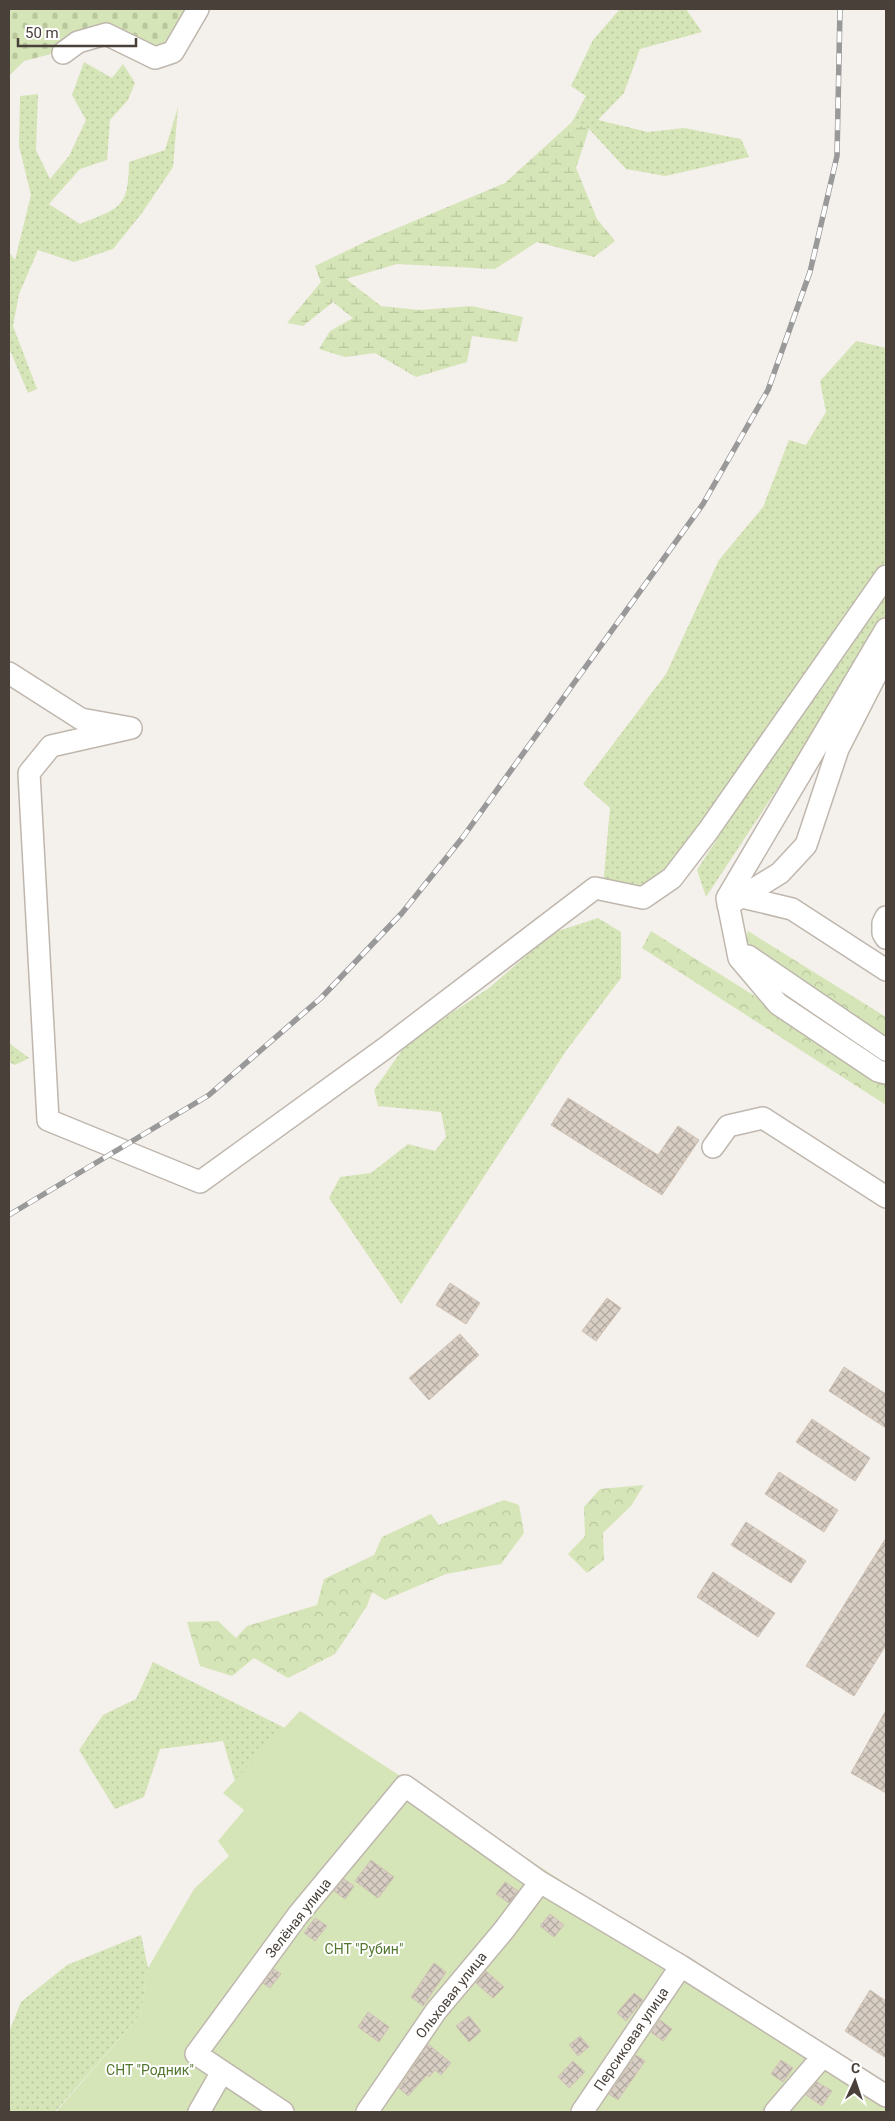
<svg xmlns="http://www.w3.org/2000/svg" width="895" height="2121" font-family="Roboto,sans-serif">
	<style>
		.grass { fill: url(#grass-dots) }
		.forest { fill: url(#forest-crowns) }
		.wetland { fill: url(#wetland-marsh) }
		.cemetery { fill: url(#cemetery-stones) }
		.garden { fill: #d6e5b7 }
		.building { fill: url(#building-cross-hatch); stroke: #d0c2b5 }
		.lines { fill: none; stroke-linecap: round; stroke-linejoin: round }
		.minor-casing { stroke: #bfb7ae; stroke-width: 24 }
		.minor { stroke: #fff; stroke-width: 21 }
		.rail-casing { stroke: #999; stroke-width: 5.5 }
		.rail { stroke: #fff; stroke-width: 4; stroke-dasharray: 11; stroke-linecap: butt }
		.labels { text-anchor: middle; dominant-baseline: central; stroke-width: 4; stroke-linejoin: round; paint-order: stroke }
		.street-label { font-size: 14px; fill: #484039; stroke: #fff }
		.park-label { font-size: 14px; fill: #537730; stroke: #fff }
	</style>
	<defs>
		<pattern id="grass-dots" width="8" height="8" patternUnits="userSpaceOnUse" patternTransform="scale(1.25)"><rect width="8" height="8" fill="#d6e5b7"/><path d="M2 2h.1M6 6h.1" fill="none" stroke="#b9c69e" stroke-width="1.8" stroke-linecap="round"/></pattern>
		<pattern id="forest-crowns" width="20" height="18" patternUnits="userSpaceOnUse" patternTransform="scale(1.25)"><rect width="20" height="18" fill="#d6e5b7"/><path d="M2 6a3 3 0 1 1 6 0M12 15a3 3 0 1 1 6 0" fill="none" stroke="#b9c69e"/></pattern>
		<pattern id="wetland-marsh" width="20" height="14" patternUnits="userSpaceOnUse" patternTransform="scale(1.25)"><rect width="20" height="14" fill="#d6e5b7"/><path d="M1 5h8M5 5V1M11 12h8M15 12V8" fill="none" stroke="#b9c69e"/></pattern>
		<pattern id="cemetery-stones" width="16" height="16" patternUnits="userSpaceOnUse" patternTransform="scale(1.25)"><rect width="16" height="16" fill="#d6e5b7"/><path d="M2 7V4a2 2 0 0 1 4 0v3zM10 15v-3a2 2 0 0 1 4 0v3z" fill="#b9c69e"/></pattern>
		<pattern id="building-cross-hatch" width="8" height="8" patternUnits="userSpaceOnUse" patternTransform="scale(1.25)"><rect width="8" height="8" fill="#d8cec4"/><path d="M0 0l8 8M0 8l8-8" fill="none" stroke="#b1a9a0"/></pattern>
	</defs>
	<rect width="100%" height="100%" fill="#f4f0eb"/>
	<!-- grass -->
	<path class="grass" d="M620,9H686L702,32L640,49L624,93L598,120L648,132L684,128L741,139L749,157L665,176L626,169L589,129L572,122L586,96L571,86L593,40Z
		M84,62L112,78L123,64L135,83L128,100L110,120L107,160L80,169L49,204L80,224C121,207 128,209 129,162L165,150L178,107L173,167L142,213L113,249L74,262L38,250L19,294L13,326L37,389L28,393L9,348V252L15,260L31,195L19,146L20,96L38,94L36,150L50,179L69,156L86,120L72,95Z
		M856,341L886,348V561L753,755L656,888L603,886L610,808L583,784L666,674L719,560L763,507L789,440L806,445L826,412L820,381Z
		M886,585V624L706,897L697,870L788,729Z
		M598,918L621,932V978L566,1051L401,1304L329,1198L340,1177L371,1173L408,1144L435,1151L446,1137L441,1112L378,1106L374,1090L407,1043L489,988L552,933Z
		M9,1043L29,1058L15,1065L9,1062Z
		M153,1662L285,1728L235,1781L223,1741L160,1749L144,1797L115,1809L79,1750L103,1715L136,1699Z
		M141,1935L148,1968L141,2014L55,2112H9V2032L21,2002L67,1965Z"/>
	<!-- forest -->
	<path class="forest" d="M651,931L886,1078V1105L642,948Z
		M748,931L886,1017V1040L741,949Z
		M644,1485L631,1506L603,1533L604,1560L587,1573L568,1554L585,1536L584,1507L600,1489Z
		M504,1500L519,1505L524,1533L501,1564L446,1574L385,1600L372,1592L367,1606L335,1654L288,1678L254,1658L232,1676L200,1666L187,1622L218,1621L236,1638L247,1626L317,1605L324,1579L374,1555L382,1537L431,1514L439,1525Z"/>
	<!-- wetland -->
	<path class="wetland" d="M572,122L589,129L576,168L597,219L615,241L594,257L537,242L495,269L397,264L346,279L381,306L419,310L471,306L523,317L517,342L472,336L467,362L416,377L375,353L345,357L319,349L330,331L353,318L333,302L303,326L287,323L321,282L315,266L371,239L505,183Z"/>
	<!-- cemetery -->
	<path class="cemetery" d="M9,9H195L174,44L155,56L95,35L63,51L24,61L9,76Z"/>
	<!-- garden -->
	<path class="garden" d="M300,1711L886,2091V2112H56L141,2014L148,1968L194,1889L229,1856L218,1841L244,1810L223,1793Z"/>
	<!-- building -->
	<path class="building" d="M568,1098L658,1155L678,1126L699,1140L662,1195L551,1125Z
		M450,1283L480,1303L466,1324L436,1305Z
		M607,1298L621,1308L596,1341L582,1331Z
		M460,1334L479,1355L429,1400L409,1378Z
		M844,1367L886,1394V1428L829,1391Z
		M812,1419L870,1458L855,1481L796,1442Z
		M779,1472L838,1510L824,1532L765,1494Z
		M746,1522L806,1561L791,1583L731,1545Z
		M886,1538V1645L854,1696L806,1666Z
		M713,1572L775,1613L758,1637L697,1597Z
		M886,1710V1793L851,1773Z
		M371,1860L394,1877L378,1898L355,1881Z
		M344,1879L354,1886L345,1899L334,1891Z
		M505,1882L518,1891L509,1903L496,1894Z
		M550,1914L564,1925L554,1937L540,1926Z
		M315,1918L327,1926L315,1941L304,1933Z
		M434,1963L446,1972L423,2006L411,1997Z
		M274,1969L281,1974L270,1988L263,1983Z
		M486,1971L504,1987L493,1998L476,1983Z
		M870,1990L886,2001V2058L845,2031Z
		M634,1993L643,2000L626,2021L617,2013Z
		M368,2012L389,2027L379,2042L358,2027Z
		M469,2016L481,2031L469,2042L456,2026Z
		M660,2020L672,2029L663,2041L651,2032Z
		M580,2036L589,2047L578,2056L569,2045Z
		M428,2044L451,2063L441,2075L435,2070L429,2077L427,2075L408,2096L399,2088Z
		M636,2055L645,2061L618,2100L609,2094Z
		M781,2060L793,2068L783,2082L771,2074Z
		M573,2061L585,2072L569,2088L558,2077Z
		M817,2082L832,2091L822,2106L806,2095Z"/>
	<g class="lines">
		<defs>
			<path id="minor" d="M63,53L78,42L106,34L155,58L173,52L198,9
				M886,629L727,898L739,958L778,1004L878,1071L886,1073
				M9,673L81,719L131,728L51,746L29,773L48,1120L200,1182L384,1049L595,888L643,898L672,878L708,831L886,576
				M742,897L792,909L886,970
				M728,905L780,873L806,845L838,749L886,655
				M886,917L883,923V933L886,938
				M748,956L886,1050
				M713,1147L728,1126L763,1118L886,1197
				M199,2112L222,2072
				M283,2112L196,2054L298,1915L405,1786L540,1882L681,1966L886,2096
				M367,2112L436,2011L504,1930L540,1882
				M582,2112L681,1966
				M775,2112L823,2056"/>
		</defs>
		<!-- minor casing -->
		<use href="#minor" class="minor-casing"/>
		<!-- minor -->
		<use href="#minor" class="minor"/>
		<defs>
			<path id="rail" d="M9,1215L209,1095L321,998L402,913L463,837L703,504L768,390L810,272L837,156L840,9"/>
		</defs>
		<!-- rail casing -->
		<use href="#rail" class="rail-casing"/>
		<!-- rail -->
		<use href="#rail" class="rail"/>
	</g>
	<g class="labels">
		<!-- street labels -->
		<g class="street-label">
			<text transform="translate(298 1918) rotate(-52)">Зелёная улица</text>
			<text transform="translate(451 1995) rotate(-52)">Ольховая улица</text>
			<text transform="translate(631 2039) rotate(-56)">Персиковая улица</text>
		</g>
		<!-- park labels -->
		<g class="park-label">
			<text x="364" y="1949">СНТ "Рубин"</text>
			<text x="150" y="2070">СНТ "Родник"</text>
		</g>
	</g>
	<!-- border -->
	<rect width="895" height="2121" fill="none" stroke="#484039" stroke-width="20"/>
	<!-- north arrow -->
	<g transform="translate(855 2081) rotate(3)" stroke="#ffffff" stroke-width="4" paint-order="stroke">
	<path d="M0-4L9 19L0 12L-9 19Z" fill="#484039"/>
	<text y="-8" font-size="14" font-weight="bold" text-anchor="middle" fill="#484039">С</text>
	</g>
	<!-- scale -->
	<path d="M18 38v8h118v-8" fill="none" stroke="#484039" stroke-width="2.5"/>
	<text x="25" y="38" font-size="15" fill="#484039" stroke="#ffffff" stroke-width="4" paint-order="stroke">50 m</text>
</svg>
